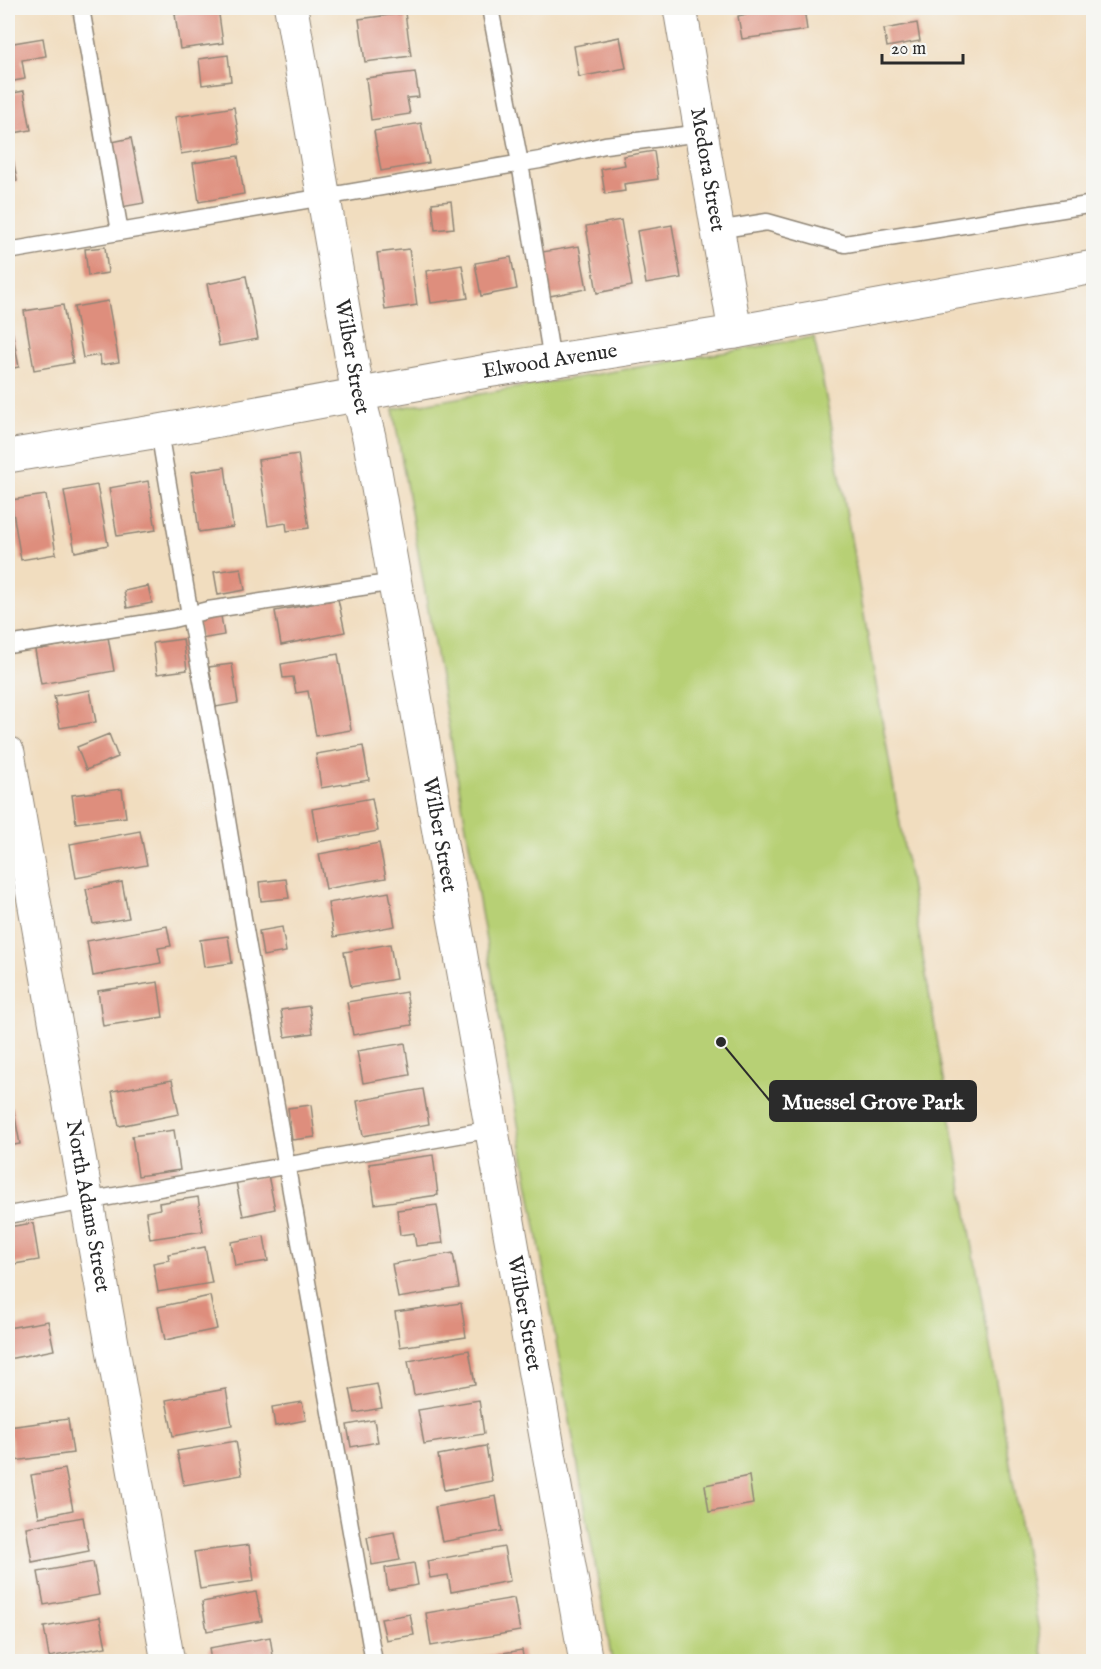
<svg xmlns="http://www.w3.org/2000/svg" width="1101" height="1669" font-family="'IM FELL English',serif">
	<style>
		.green { fill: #b7d075; stroke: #717e50; stroke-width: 1.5 }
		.building { fill: #de8e7d }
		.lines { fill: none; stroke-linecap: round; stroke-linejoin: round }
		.lane-casing { stroke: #8e8475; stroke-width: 19 }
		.street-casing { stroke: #8e8475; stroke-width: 35 }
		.secondary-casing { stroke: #8e8475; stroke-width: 35 }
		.lane { stroke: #fff; stroke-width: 16 }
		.street { stroke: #fff; stroke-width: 33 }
		.secondary { stroke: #fff; stroke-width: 33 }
		.labels { text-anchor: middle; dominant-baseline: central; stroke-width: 4.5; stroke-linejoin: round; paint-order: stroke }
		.street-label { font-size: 21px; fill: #2b2b2b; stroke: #f6f6f2 }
		.leader { fill: none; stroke: #2b2b2b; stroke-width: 2 }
		.callout-dot { fill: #2b2b2b; stroke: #f6f6f2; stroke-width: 2 }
		.callout { fill: #2b2b2b; stroke: #2b2b2b; stroke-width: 2 }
		.callout-label { font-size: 22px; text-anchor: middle; font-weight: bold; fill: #fff }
	</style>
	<rect width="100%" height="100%" fill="#f6f6f2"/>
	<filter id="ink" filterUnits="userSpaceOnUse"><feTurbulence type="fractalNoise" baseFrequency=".0167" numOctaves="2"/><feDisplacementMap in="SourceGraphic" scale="12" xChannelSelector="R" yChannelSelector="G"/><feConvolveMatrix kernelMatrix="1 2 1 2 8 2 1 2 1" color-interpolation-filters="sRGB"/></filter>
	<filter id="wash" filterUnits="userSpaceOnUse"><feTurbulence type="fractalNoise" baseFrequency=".008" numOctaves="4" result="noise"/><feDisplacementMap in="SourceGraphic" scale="24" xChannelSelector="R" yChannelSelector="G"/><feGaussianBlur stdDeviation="1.35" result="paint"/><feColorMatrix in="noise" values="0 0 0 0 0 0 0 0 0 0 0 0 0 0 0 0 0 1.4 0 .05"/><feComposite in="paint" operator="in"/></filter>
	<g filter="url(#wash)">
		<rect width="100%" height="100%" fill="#f1ddbf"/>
		<!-- green -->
		<path class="green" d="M814,337L831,423L1044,1661H612L393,409Z"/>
		<g id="blocks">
			<!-- building -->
			<path class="building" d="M218,8L223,43L180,49L175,14Z
				M747,8H804L807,30L742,39L738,16L747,14Z
				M405,13L411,56L365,62L359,19Z
				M917,23L920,41L887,47L884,29Z
				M620,37L626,68L579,77L574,46Z
				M43,38L46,56L22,60L25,79L8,82V44Z
				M228,55L231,81L202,85L199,59Z
				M415,72L419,97L407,98L410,114L371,120L366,78Z
				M24,91L31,130L8,134V94Z
				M234,107L240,144L181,154L175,117Z
				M421,123L429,163L381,171L374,131Z
				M131,138L144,203L116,208L103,144Z
				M11,147L17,181L8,183V148Z
				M654,151L658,179L624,184L625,191L605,194L601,169L625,165L623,156Z
				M238,156L244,194L199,202L193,163Z
				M451,201L454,228L435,230L432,203Z
				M621,220L632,286L597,293L586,226Z
				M672,225L681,278L646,284L637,231Z
				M579,246L587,289L544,297L536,253Z
				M105,247L108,273L88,276L85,249Z
				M409,249L417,305L385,310L377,253Z
				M511,257L517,289L481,296L475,263Z
				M462,265L468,298L431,303L426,271Z
				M246,276L258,339L219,346L207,284Z
				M108,301L119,362L101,365L100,355L83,358L74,307Z
				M63,305L73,363L34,370L24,311Z
				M10,320L19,367L8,369V321Z
				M298,454L309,528L287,531L286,523L268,526L258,460Z
				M225,467L233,527L199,532L191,472Z
				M148,481L156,530L117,536L109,488Z
				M97,485L108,545L75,552L64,491Z
				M46,495L56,554L21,560L11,500Z
				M241,568L245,590L218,595L214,572Z
				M148,586L152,603L127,608L124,591Z
				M338,599L345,632L281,645L275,611Z
				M221,616L224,635L201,639L197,620Z
				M108,637L114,671L41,684L35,650Z
				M183,639L187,670L157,674L153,643Z
				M338,654L351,730L316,736L308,691L296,693L293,677L283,678L281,664Z
				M232,664L238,703L216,707L209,667Z
				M90,690L96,722L60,728L54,696Z
				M109,734L118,757L86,770L77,747Z
				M363,746L369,780L321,788L316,754Z
				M122,789L126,817L76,823L72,795Z
				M372,798L378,831L318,842L312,809Z
				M140,831L147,865L76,878L70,844Z
				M379,843L386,878L326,889L319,854Z
				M286,879L289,898L261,901L259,882Z
				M122,882L129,918L93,924L86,889Z
				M389,892L395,926L334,937L328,903Z
				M167,926L171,946L158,948L161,963L93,976L87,941Z
				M282,927L286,952L263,956L259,931Z
				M228,936L232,963L204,967L200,940Z
				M390,944L396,979L351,987L344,952Z
				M158,982L163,1017L103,1026L98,991Z
				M406,992L412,1025L353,1035L347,1002Z
				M309,1006L313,1033L285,1037L281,1010Z
				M405,1043L410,1075L363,1083L357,1051Z
				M172,1080L179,1114L119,1126L112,1091Z
				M423,1089L429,1124L363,1136L357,1101Z
				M311,1105L315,1137L292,1140L288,1108Z
				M13,1107L20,1144L8,1146V1108Z
				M174,1130L180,1170L138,1176L132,1136Z
				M433,1155L438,1195L375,1204L369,1164Z
				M268,1175L275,1209L243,1216L236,1182Z
				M198,1197L203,1231L150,1239L146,1212L160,1209L159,1203Z
				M437,1205L443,1243L416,1246L414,1233L400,1235L397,1210Z
				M33,1223L39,1260L8,1265V1227Z
				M264,1236L268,1261L235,1266L231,1242Z
				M205,1247L212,1283L158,1292L153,1263L169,1260L168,1254Z
				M453,1253L459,1288L398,1298L392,1264Z
				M210,1296L217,1329L165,1340L158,1307Z
				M461,1303L466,1337L400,1347L395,1312Z
				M48,1321L54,1350L8,1359V1328Z
				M469,1350L475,1384L414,1395L408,1361Z
				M377,1384L382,1408L355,1413L350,1389Z
				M226,1389L232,1425L173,1436L166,1400Z
				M479,1400L484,1434L424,1444L418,1410Z
				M302,1402L306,1420L275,1426L272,1407Z
				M68,1419L73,1453L14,1461L9,1427Z
				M374,1420L378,1442L351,1447L347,1425Z
				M236,1441L242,1475L184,1485L177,1451Z
				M486,1446L492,1481L444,1490L438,1455Z
				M65,1469L73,1510L39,1517L31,1475Z
				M749,1476L753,1504L709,1512L705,1485Z
				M496,1496L502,1531L442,1542L435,1507Z
				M83,1517L89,1551L32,1562L26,1527Z
				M394,1532L400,1560L372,1565L367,1537Z
				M249,1545L254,1581L200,1589L194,1552Z
				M504,1547L510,1581L451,1592L448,1575L430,1578L427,1561Z
				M93,1562L99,1595L44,1605L38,1572Z
				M414,1563L418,1585L388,1590L385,1568Z
				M256,1592L262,1621L207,1631L202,1602Z
				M514,1598L520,1631L431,1646L426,1613Z
				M410,1614L414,1635L386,1640L381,1619Z
				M100,1617L106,1647L49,1657L44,1627Z
				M270,1637L274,1662H211L209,1648Z
				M522,1650L524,1662H460V1660Z"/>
		</g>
	</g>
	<g filter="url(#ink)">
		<use href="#blocks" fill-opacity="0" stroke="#8e8475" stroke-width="1.5"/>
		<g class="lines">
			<defs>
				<path id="lane" d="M81,8L120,232
					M490,8L520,163L552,361
					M717,230L767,222L845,244L1094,204
					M8,251L540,160L605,145L701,133
					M159,431L190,615L221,783L244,924L374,1662
					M8,645L173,619L208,610L395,582
					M8,1215L492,1129"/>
				<g id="street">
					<path id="s1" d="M680,8L735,332"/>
					<path id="s2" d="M8,753L168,1662"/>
				</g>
				<g id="secondary">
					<path id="s3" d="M291,8L358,395L369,437L586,1662"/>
					<path id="s4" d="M8,456L159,431L487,371L735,332L1094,267"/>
				</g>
			</defs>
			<!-- lane casing -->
			<use href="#lane" class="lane-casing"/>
			<!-- street casing -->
			<use href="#street" class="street-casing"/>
			<!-- secondary casing -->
			<use href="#secondary" class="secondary-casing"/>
			<!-- lane -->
			<use href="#lane" class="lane"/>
			<!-- street -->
			<use href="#street" class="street"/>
			<!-- secondary -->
			<use href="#secondary" class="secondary"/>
		</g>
	</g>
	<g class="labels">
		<!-- street labels -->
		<g class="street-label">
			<text stroke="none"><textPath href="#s1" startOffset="164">Medora Street</textPath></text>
			<text stroke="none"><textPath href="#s3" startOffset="354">Wilber Street</textPath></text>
			<text stroke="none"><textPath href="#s4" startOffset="550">Elwood Avenue</textPath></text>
			<text stroke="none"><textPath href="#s3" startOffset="840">Wilber Street</textPath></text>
			<text stroke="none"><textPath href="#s2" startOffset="460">North Adams Street</textPath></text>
			<text stroke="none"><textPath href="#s3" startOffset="1326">Wilber Street</textPath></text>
		</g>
	</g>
	<!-- callouts -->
	<path class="leader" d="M721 1042L770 1101"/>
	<circle class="callout-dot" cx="721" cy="1042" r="6"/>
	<rect class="callout" x="770" y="1081" width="206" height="40" rx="6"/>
	<g class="callout-label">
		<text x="873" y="1109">Muessel Grove Park</text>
	</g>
	<!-- margin -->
	<rect width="1101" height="1669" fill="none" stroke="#f6f6f2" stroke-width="30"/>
	<!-- scale -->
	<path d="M882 54v9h81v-9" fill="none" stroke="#2b2b2b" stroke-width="3"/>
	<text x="891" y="54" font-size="18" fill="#2b2b2b" stroke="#f6f6f2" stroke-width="4.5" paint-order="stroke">20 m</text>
</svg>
